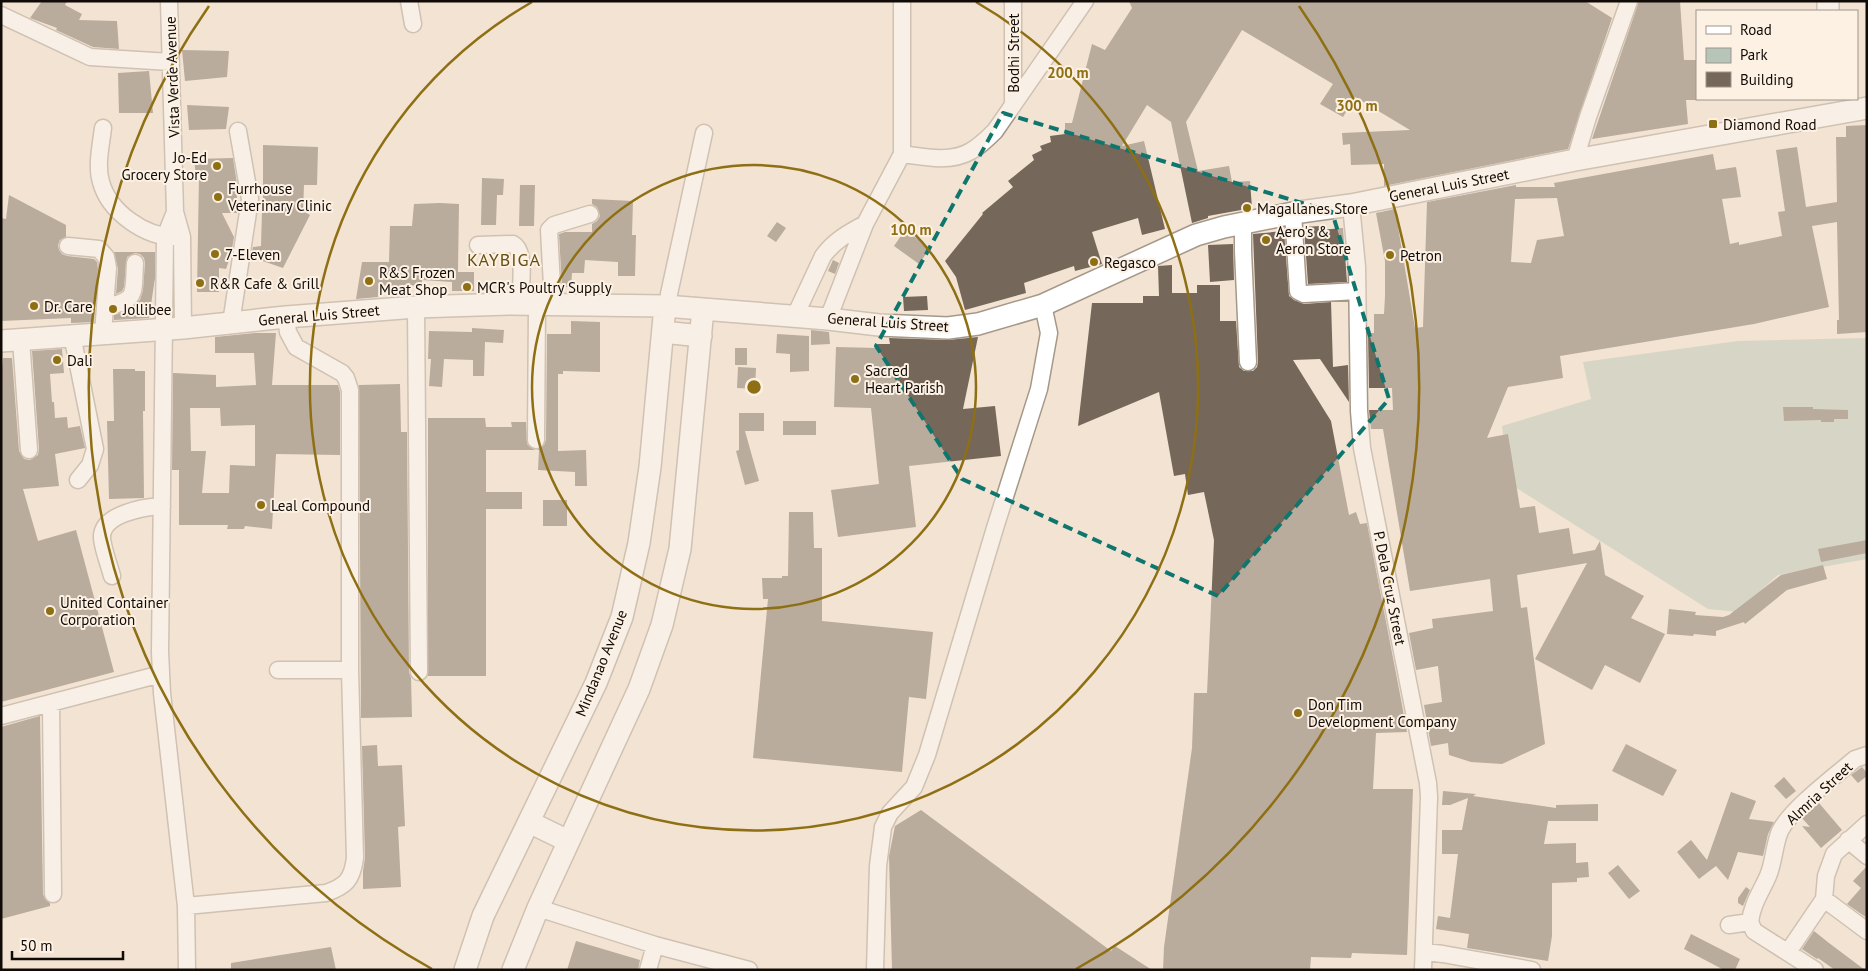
<svg xmlns="http://www.w3.org/2000/svg" width="1868" height="971" font-family="'PT Sans',sans-serif">
	<style>
		.green { fill: #b6c5b7 }
		.building { fill: #75685a; fill-rule: evenodd }
		.lines { fill: none; stroke-linecap: round; stroke-linejoin: round }
		.minor-casing { stroke: #a69889; stroke-width: 19 }
		.major-casing { stroke: #a69889; stroke-width: 24 }
		.minor { stroke: #fff; stroke-width: 16 }
		.major { stroke: #fff; stroke-width: 21 }
		.marked { fill: none; stroke: #0f766e; stroke-width: 4; stroke-dasharray: 10 6; stroke-linejoin: round }
		.ring { fill: none; stroke: #8e6f13; stroke-width: 2.5 }
		.poi-dot { fill: #8e6f13; stroke: #fdf1e4; stroke-width: 2 }
		.labels { text-anchor: middle; dominant-baseline: central; stroke-width: 4; stroke-linejoin: round; paint-order: stroke }
		.street-label { font-size: 15px; fill: #100b07; stroke: #fdf1e4 }
		.poi-label { font-size: 15px; fill: #100b07; stroke: #fdf1e4; text-anchor: start }
		.quarter-label { font-size: 18px; letter-spacing: 1px; fill: #655014; stroke: #fdf1e4 }
		.centre { fill: #8e6f13; stroke: #fdf1e4; stroke-width: 2.5 }
		.ring-label { font-size: 15px; text-anchor: middle; font-weight: bold; fill: #8e6f13; stroke: #fdf1e4; stroke-width: 4; stroke-linejoin: round; paint-order: stroke }
	</style>
	<rect width="100%" height="100%" fill="#f2e3d3"/>
	<!-- green -->
	<path class="green" d="M1867,338V559L1778,575L1737,612L1708,609L1510,484L1502,426L1591,399L1583,362L1738,341Z"/>
	<!-- building -->
	<path class="building" d="M42,1H67L65,5L82,14L79,20L117,21L119,49L93,47L56,30L57,28L30,18Z
		M1129,1H1585L1612,18L1568,149L1384,186V164L1351,165L1350,144L1343,145L1342,133L1410,130L1355,97L1343,117L1320,104L1333,84L1242,30L1186,122L1198,171L1229,166L1232,182L1250,181L1252,208L1208,216V218L1192,223L1171,122L1147,105L1122,146L1144,141L1165,229L1142,235L1138,218L1092,232L1102,264L1075,271L1074,266L1024,283L1026,293L965,310L956,277L945,261L983,214L982,213L1013,187L1008,181L1034,160L1032,155L1042,150L1040,146L1051,142L1050,136L1065,134V123H1072L1092,44L1105,50L1132,8Z
		M1639,1H1680L1684,60H1697V100H1686L1688,124L1592,139Z
		M182,50L229,51L227,77L185,81Z
		M149,71L153,113H119L118,73Z
		M187,105L229,107L226,129L189,130Z
		M1867,125V332L1837,334V320H1839L1837,222L1812,226L1829,307L1754,324L1560,356L1563,378L1508,387L1487,438L1508,434L1520,508L1535,506L1539,533L1569,528L1573,554L1595,550L1600,541L1605,575L1644,596L1631,618L1665,634L1640,683L1605,665L1592,690L1535,659L1587,563L1517,575L1521,608L1527,607L1545,744L1502,764L1471,762L1449,755L1448,743L1431,746L1424,705L1442,702L1438,666L1416,670L1409,633L1433,628L1432,619L1493,611L1490,579L1410,591L1383,429H1371L1369,410H1393L1392,388H1369L1368,333H1374V314H1384L1385,296V261L1376,213L1395,209L1415,328L1423,327L1427,202L1516,185V187H1555L1554,183L1713,154L1716,170L1736,167L1741,197L1722,199L1730,244L1739,242V245L1782,236L1778,212L1785,211L1776,150L1797,147L1806,207L1837,202L1836,137H1846V126ZM1557,198L1564,236L1537,240L1531,263L1511,262L1515,199Z
		M263,145L318,147L317,185H304L303,211L310,215L283,268L251,257L253,247L261,246L262,210H263Z
		M233,158L237,184V213H222L234,237L231,255L226,269L219,268V292H197L199,176H196L194,159Z
		M482,178L504,179L503,195H497L496,225H481Z
		M520,185H535L534,226H519Z
		M9,195L66,225V237L60,240L58,245L59,250L62,254L67,256L94,259L97,262L98,269L94,322L71,323V318L1,321V218L6,219Z
		M592,199L633,201L632,235H636L635,276H618V262L585,260L584,273H572L571,287H562L559,234L565,232H592V224L597,221L600,216L597,207L592,204Z
		M440,203L459,204L458,272H474V291H452V282L422,280V286L402,285L400,292L379,289L378,297L356,299L362,262H389L390,226H412L414,204Z
		M777,222L786,228L776,242L767,236Z
		M1320,226V230L1343,228L1347,282L1308,284L1304,227Z
		M905,230L930,248L919,264L894,246Z
		M1284,231L1289,296L1294,300L1304,304L1331,302L1333,367L1348,365L1349,402L1320,359L1293,360L1331,421L1349,515L1356,512L1360,524L1367,523L1399,689L1407,732L1376,733L1373,789H1413L1407,955L1352,953L1351,958L1311,957L1310,970H1163L1164,947L1192,748L1194,693H1207L1214,540L1204,492L1188,495L1185,474L1174,476L1159,392L1078,426L1092,303H1143V296H1159L1158,266L1172,265V293H1197V285H1220V321H1236L1239,367L1244,371H1253L1257,367L1258,362L1253,234Z
		M1233,244L1234,280L1210,282L1208,245Z
		M114,252H155V278L149,318L114,320V315L129,310L140,300L143,290L145,263L144,258L140,254L135,253L127,257L124,287L122,291L116,294L118,269Z
		M833,260L839,263L835,274L828,271Z
		M927,296L928,310L904,311L903,297Z
		M571,321L600,322V372L563,371V374H558V451L586,450L587,486H575V472L538,470L539,450H537L544,445L546,440L547,334H571Z
		M472,328L504,330L503,343L485,342L484,376H473V360L444,359L442,387L429,386L431,359H428L429,331L472,332Z
		M811,330L829,332L830,344L811,345Z
		M255,333H276L272,385H338L340,392V455L276,454L272,529L245,526L244,529H227L228,525H179V470H172L173,373L216,375V387L256,385L254,353H215V337ZM190,408H220L221,426L255,425V466L230,465L229,493H202L206,451H191Z
		M777,334L809,336V371L790,372V354L776,353Z
		M978,337L963,409L995,406L1001,456L909,466L916,527L838,537L831,490L879,484L871,408L834,407L836,347L878,348V344H890L889,338L948,340Z
		M735,348H747V365H735Z
		M62,349L64,373L50,374L52,402H54L55,418L67,417L68,428L80,426L85,448L55,454L59,486L23,489L38,541L76,530L114,672L1,702V379L3,358H12L19,451L24,459L30,460L38,455L39,449L32,351Z
		M738,367L756,368L755,389L737,388Z
		M113,369H135V371H145V411H143L144,498L109,499L107,421H114Z
		M400,384L401,432H407L409,672L411,678L412,717L361,718L359,385Z
		M1783,407H1813V409L1848,410V419H1834V422H1821V420L1784,421Z
		M739,413H764V431H745L759,481L745,485L736,451L739,450Z
		M428,418H485L486,427H512L511,422H526L527,444L535,450H486V492H522V509H486V676H428Z
		M783,421H816V435H783Z
		M543,500H567V526H543Z
		M789,512H813L814,548H822V621L933,632L926,699L909,697L902,772L753,758L768,599H763L762,578H782V576H788Z
		M1867,540V553L1821,562L1818,549Z
		M1823,565L1827,579L1787,590L1745,624L1744,622L1716,631V636L1694,634L1693,636L1667,634L1669,609L1696,612L1695,615L1723,617L1729,615L1781,575Z
		M40,716L43,894L45,899L50,903V906L1,919V727Z
		M1626,744L1677,770L1663,796L1612,771Z
		M377,745L378,766L402,765L405,826L398,827L401,887L363,889V871L365,858L362,746Z
		M1862,767L1867,773V776L1858,783L1851,775Z
		M1784,777L1796,791L1786,799L1774,786Z
		M1443,791L1476,794L1473,796L1556,808V805L1598,804V821H1548L1544,844L1576,843V863L1588,862L1589,877L1577,878V882L1552,883V936L1548,961L1467,948L1469,934L1436,929L1438,916L1450,918L1458,854H1442V830H1462L1468,798L1450,805H1442Z
		M1731,792L1756,801L1749,819L1774,822L1768,834L1763,856L1738,852L1728,880L1716,866L1699,879L1677,852L1691,840L1707,860Z
		M1819,803L1842,830L1821,848L1802,826L1810,827L1802,818Z
		M921,810L1111,951L1115,946L1152,970H892L889,856L895,826Z
		M1618,865L1640,891L1629,899L1608,873Z
		M1867,866V918L1847,904L1861,888L1853,881Z
		M1746,887L1750,890L1743,906L1738,903V898Z
		M1814,931L1829,943L1865,970H1835L1818,958L1817,959L1802,949Z
		M1691,934L1740,959L1735,970H1724L1684,949Z
		M576,941L640,960L638,970H567Z
		M331,947L336,970H231V963Z"/>
	<g class="lines">
		<defs>
			<path id="minor" d="M169,1L175,212L182,237L183,328
				M409,1L413,24
				M1,15L90,57L170,62
				M1013,105V1
				M103,128C101,145 96,166 101,182C109,212 145,237 175,237
				M902,154C924,157 951,163 971,151C980,146 988,138 995,131L1085,1
				M1575,160L1588,117L1629,1
				M1351,205L1357,267L1359,411L1362,448L1428,783L1429,797L1423,970
				M175,212L165,237L160,652L162,693L186,906L187,970
				M1293,213L1298,291L1304,294L1357,291
				M1243,223V251L1248,362
				M478,245L513,244C527,252 520,289 520,304
				M68,246L99,249L106,257L108,268L103,333
				M553,304L549,230L554,225L590,214
				M668,306L669,294L704,133
				M105,307C138,300 133,295 135,263
				M416,307L419,672
				M795,316L823,256C834,241 848,233 865,224
				M828,319L865,224L902,154V1
				M231,323L250,199L238,131
				M72,335L95,449L90,465L78,480
				M21,340L29,450
				M536,440L537,304
				M112,576C109,564 103,550 102,538C101,514 144,507 162,506
				M278,670H350
				M51,703L53,894
				M1,716L161,674
				M1848,840L1867,856
				M1824,899L1867,931
				M186,906L326,893C346,886 352,880 355,858L350,670V390L346,378L342,373L296,347L288,332L286,317
				M538,908L655,945L749,970
				M1750,922C1752,904 1761,892 1768,876C1774,862 1774,845 1780,831C1791,809 1835,776 1855,759L1867,755
				M1750,922L1754,931L1815,970
				M1729,925L1750,922
				M1425,952L1443,954L1532,970
				M1788,952L1824,899L1826,876L1834,854L1867,824
				M648,970L655,945
				M875,970L878,866L883,827L890,813L914,787L927,755L995,528L1039,389L1049,333L1043,305"/>
			<path id="major" d="M1828,1V11
				M663,332L701,336
				M1,341L183,328L286,317L416,307L509,304L665,306L828,319L879,325L948,328L978,324L1043,305L1196,235L1224,227L1293,213L1351,205L1575,160L1867,108
				M529,822L568,841
				M465,970L483,916L596,683L622,617L639,543L650,467L665,306
				M513,970L538,908L639,689L662,625L680,549L703,309"/>
		</defs>
		<!-- minor casing -->
		<use href="#minor" class="minor-casing"/>
		<!-- major casing -->
		<use href="#major" class="major-casing"/>
		<!-- minor -->
		<use href="#minor" class="minor"/>
		<!-- major -->
		<use href="#major" class="major"/>
	</g>
	<!-- marked area -->
	<path d="M0 0H1868V971H0ZM1003,113L1332,212L1389,399L1218,596L962,479L876,346Z" fill="#f2e3d3" fill-opacity=".55" fill-rule="evenodd"/>
	<path class="marked" d="M1003,113L1332,212L1389,399L1218,596L962,479L876,346Z"/>
	<!-- distance rings -->
	<g class="ring">
		<circle cx="754" cy="387" r="222"/>
		<path d="M976 2A444 444 0 1 1 532 2"/>
		<path d="M432 969A665 665 0 0 1 209 6M1299 6A665 665 0 0 1 1076 969"/>
	</g>
	<!-- markers -->
	<g class="poi-dot">
		<rect x="1708" y="119" width="10" height="10" rx="2.5"/>
		<circle cx="217" cy="166" r="5"/>
		<circle cx="218" cy="197" r="5"/>
		<circle cx="1247" cy="208" r="5"/>
		<circle cx="1266" cy="240" r="5"/>
		<circle cx="215" cy="254" r="5"/>
		<circle cx="1390" cy="255" r="5"/>
		<circle cx="1094" cy="262" r="5"/>
		<circle cx="369" cy="281" r="5"/>
		<circle cx="200" cy="283" r="5"/>
		<circle cx="467" cy="287" r="5"/>
		<circle cx="34" cy="306" r="5"/>
		<circle cx="113" cy="309" r="5"/>
		<circle cx="57" cy="360" r="5"/>
		<circle cx="855" cy="379" r="5"/>
		<circle cx="261" cy="505" r="5"/>
		<circle cx="50" cy="611" r="5"/>
		<circle cx="1298" cy="713" r="5"/>
	</g>
	<g class="labels">
		<!-- street labels -->
		<g class="street-label">
			<text transform="translate(1013 53) rotate(-90)">Bodhi Street</text>
			<text transform="translate(172 77) rotate(-92)">Vista Verde Avenue</text>
			<text transform="translate(1449 185) rotate(-11)">General Luis Street</text>
			<text transform="translate(319 315) rotate(-5)">General Luis Street</text>
			<text transform="translate(888 322) rotate(4)">General Luis Street</text>
			<text transform="translate(1390 588) rotate(79)">P. Dela Cruz Street</text>
			<text transform="translate(601 663) rotate(-68)">Mindanao Avenue</text>
			<text transform="translate(1819 793) rotate(-43)">Almria Street</text>
		</g>
		<!-- poi labels -->
		<g class="poi-label">
			<text x="1723" y="124">Diamond Road</text>
			<text x="207" y="157" text-anchor="end">Jo-Ed<tspan x="207" dy="17">Grocery Store</tspan></text>
			<text x="228" y="188">Furrhouse<tspan x="228" dy="17">Veterinary Clinic</tspan></text>
			<text x="1257" y="208">Magallanes Store</text>
			<text x="1276" y="231">Aero's &amp;<tspan x="1276" dy="17">Aeron Store</tspan></text>
			<text x="225" y="254">7-Eleven</text>
			<text x="1400" y="255">Petron</text>
			<text x="1104" y="262">Regasco</text>
			<text x="379" y="272">R&amp;S Frozen<tspan x="379" dy="17">Meat Shop</tspan></text>
			<text x="210" y="283">R&amp;R Cafe &amp; Grill</text>
			<text x="477" y="287">MCR's Poultry Supply</text>
			<text x="44" y="306">Dr. Care</text>
			<text x="123" y="309">Jollibee</text>
			<text x="67" y="360">Dali</text>
			<text x="865" y="370">Sacred<tspan x="865" dy="17">Heart Parish</tspan></text>
			<text x="271" y="505">Leal Compound</text>
			<text x="60" y="602">United Container<tspan x="60" dy="17">Corporation</tspan></text>
			<text x="1308" y="704">Don Tim<tspan x="1308" dy="17">Development Company</tspan></text>
		</g>
		<!-- quarter labels -->
		<g class="quarter-label">
			<text x="504" y="259">KAYBIGA</text>
		</g>
	</g>
	<circle cx="754" cy="387" r="8" class="centre"/>
	<g class="ring-label">
		<text x="1068" y="78">200 m</text>
		<text x="1357" y="111">300 m</text>
		<text x="911" y="235">100 m</text>
	</g>
	<!-- border -->
	<rect width="1868" height="971" fill="none" stroke="#100b07" stroke-width="5"/>
	<!-- legend -->
	<rect x="1696" y="10" width="162" height="90" fill="#fdf1e4" stroke="#9e958c"/>
	<rect x="1706" y="26" width="25" height="8" fill="#ffffff" stroke="#9e958c"/>
	<text x="1740" y="35" font-size="15" fill="#100b07">Road</text>
	<rect x="1706" y="48" width="25" height="15" fill="#b6c5b7" stroke="#9e958c"/>
	<text x="1740" y="60" font-size="15" fill="#100b07">Park</text>
	<rect x="1706" y="72" width="25" height="15" fill="#75685a" stroke="#9e958c"/>
	<text x="1740" y="85" font-size="15" fill="#100b07">Building</text>
	<!-- scale -->
	<path d="M12 951v8h111v-8" fill="none" stroke="#100b07" stroke-width="2.5"/>
	<text x="20" y="951" font-size="15" fill="#100b07" stroke="#fdf1e4" stroke-width="4" paint-order="stroke">50 m</text>
</svg>
